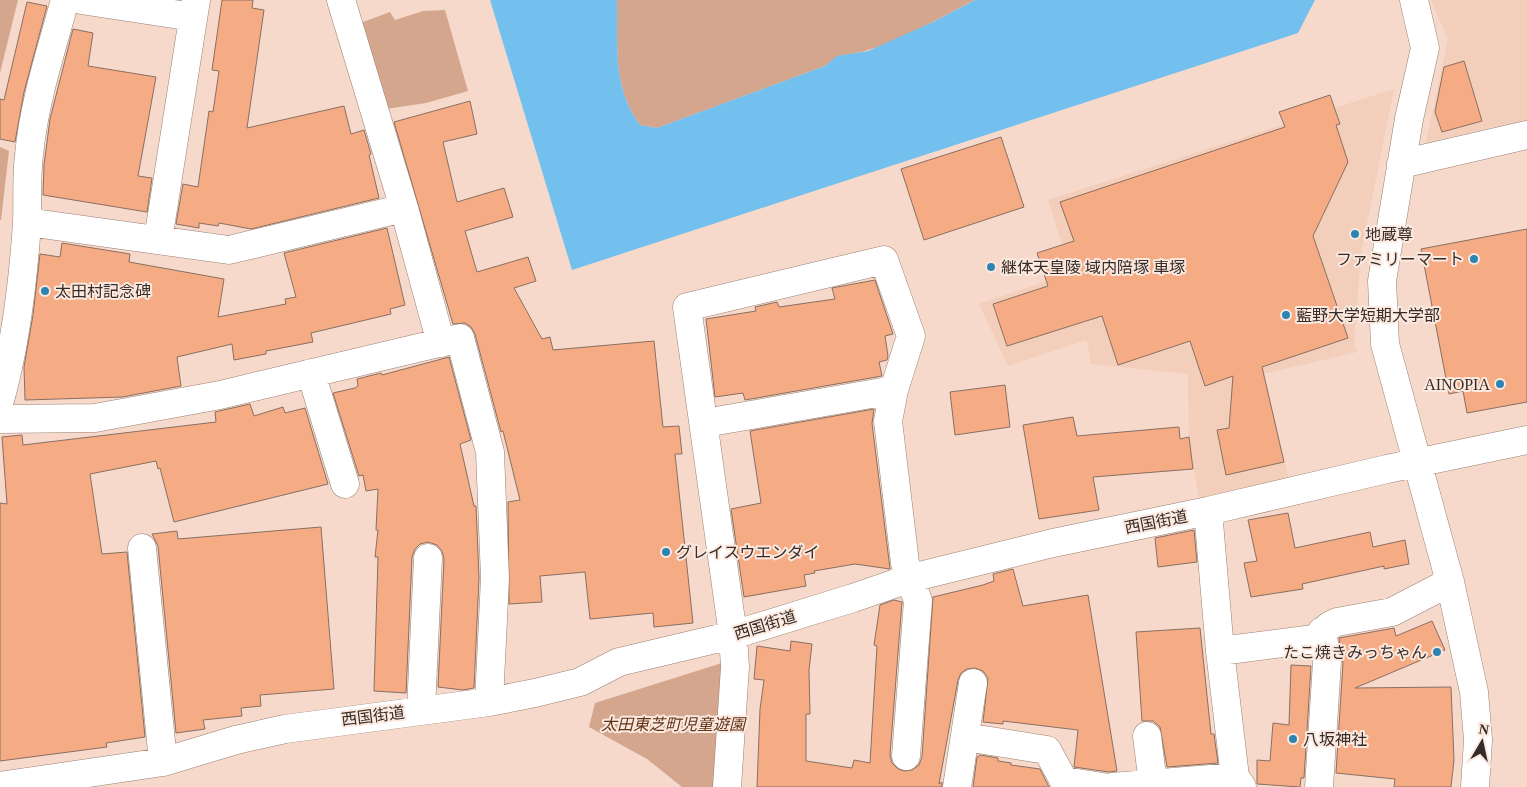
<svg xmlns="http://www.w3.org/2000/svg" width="1527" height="787" font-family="'Times New Roman','Noto Sans JP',serif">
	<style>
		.built { fill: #f2cebb }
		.green { fill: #d4a68e }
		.water { fill: #73c0ee }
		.building { fill: #f5ac84; stroke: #896f62 }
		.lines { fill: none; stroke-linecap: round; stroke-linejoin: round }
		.minor-casing { stroke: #9a8072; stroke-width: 29 }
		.minor { stroke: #fff; stroke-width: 28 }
		.poi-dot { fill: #2b84b2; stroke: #fbe9e0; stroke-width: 2 }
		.labels { text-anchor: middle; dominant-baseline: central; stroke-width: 4; stroke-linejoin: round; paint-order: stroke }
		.poi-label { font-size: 16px; fill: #362b26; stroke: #fbe9e0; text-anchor: start }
		.street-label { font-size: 16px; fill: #362b26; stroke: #fbe9e0 }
		.park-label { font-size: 16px; font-style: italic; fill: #613216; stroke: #fbe9e0 }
	</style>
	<rect width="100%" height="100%" fill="#f6d9ca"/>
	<!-- built -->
	<path class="built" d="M1431,0H1527V128L1493,127L1426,143L1448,39Z
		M1394,89L1361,253L1354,343L1357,352L1264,374L1289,480L1199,498L1189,443L1188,374L1091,364L1087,340L1008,366L979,304L1071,273L1048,200Z"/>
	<!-- green -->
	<path class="green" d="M0,0H18L0,73Z
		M617,0H975C943,16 902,40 868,50C850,56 842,52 825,66L657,128L640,125C612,87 618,45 617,0Z
		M445,10L468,91L426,103L386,109L362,29L363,22L390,12L395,20L423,11Z
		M0,147L9,151L1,220H0Z
		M722,663L713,787H682L647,759L589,727L595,703Z"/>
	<!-- water -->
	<path class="water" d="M490,0H617C618,45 612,87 640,125L657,128L825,66L837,56L868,51L933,22L975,0H1315L1298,33L572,270Z"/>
	<!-- building -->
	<path class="building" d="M222,0H253L252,8L264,10L247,128L344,106L351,134L364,130L371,154L369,155L379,198L251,229L219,223L218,226L199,223V228L176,224L183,184L198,187L209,111L213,112L219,71L212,70Z
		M27,2L47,6L24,92L15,142L0,139V99L4,100Z
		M73,29L93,33L88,66L156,77L138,176L152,178L147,212L43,195L44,165L50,119Z
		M1464,61L1482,121L1442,132L1435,112L1444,67Z
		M1330,95L1340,124L1336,125L1348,162L1313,236L1348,338L1262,367L1284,462L1226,475L1217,430L1229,428L1233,376L1205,386L1190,341L1118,365L1102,316L1007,346L993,304L1048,286L1037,253L1074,241L1060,202L1285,127L1279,112Z
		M470,101L477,134L443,142L457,202L504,188L513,217L465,231L477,272L528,257L536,281L514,288L542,339L550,337L553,350L654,341L663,427L679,426L682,454H675L693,623L654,627L653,613L590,619L585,572L540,576L542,602L509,604L508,502L520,500L503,431L501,432L475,334L471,327L465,323L453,324L394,122Z
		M1001,137L1024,207L924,240L901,169Z
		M387,228L405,305L390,309L391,314L311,333L313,342L266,351V354L234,360L232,344L177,357L181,386L122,397L25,400L24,367L33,315L40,254L60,257L62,243L130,254L129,262L224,279L218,317L286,304L285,299L296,297L284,253Z
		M1527,229V402L1467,413L1463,391L1449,394L1421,249Z
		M875,280L893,334L885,336L888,356L887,360L879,362L882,376L745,400L743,393L715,397L706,319L756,311L755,307L777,302L779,307L835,299L832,288Z
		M449,357L471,440L460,444L474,506H476L479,578L474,688L463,690L438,687L444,559L442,551L437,545L428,542L420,544L415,549L412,557L406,693L374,691L378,557H375L378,530H376L378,489L366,491L363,475L359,476L333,393L355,388L358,386L357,379L381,373L382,375Z
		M1005,385L1010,427L955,435L950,392Z
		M250,404L254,416L283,407L285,413L305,408L328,484L174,522L160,468L158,469L156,461L90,474L102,554L127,552L145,737L106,743L107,747L0,761V503L7,504L2,437L22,435L23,445L216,422L215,412Z
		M874,409L872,423L890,569L855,564L814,571L815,573L804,575L806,586L744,597L731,509L761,503L750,431Z
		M1073,417L1077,436L1179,427L1180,439L1189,437L1193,469L1093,477L1099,510L1039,519L1023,425Z
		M1288,513L1295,548L1370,532L1373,547L1405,540L1409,564L1384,569V566L1302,584L1303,589L1251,597L1244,563L1257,561L1248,520Z
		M321,527L334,689L260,695L261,706L241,708L242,716L203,720L205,729L176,733L158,546L152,534L177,531L178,539Z
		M1194,530L1197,562L1158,567L1155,538Z
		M1013,569L1023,606L1088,595L1117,771L1109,772L1074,767L1078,730L1003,721V724L983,722L988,678L983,671L975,668L967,669L961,673L958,680L939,784L942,782V787H757L760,709L764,680L754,679L757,646L790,651L791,641L812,644L809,670L810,714H806V761L852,768L854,760L870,763L877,646L874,645L880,605L894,600L902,602L890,755L892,763L898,769L904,771L912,770L919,765L922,757L933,597L983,585L994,581L993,574Z
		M1432,621L1445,650L1355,688L1451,687L1454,760L1451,787H1394L1395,779L1336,773L1343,663L1339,638L1394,628L1396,636Z
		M1200,628L1211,734H1214L1218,763L1167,767L1160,727L1153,721H1142L1136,632Z
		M1291,665L1311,666L1304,778H1301L1300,787L1257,784V760L1270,761L1273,723L1289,725Z
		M980,755L998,758V761L1011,763V765L1040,769L1049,787H973L977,757Z"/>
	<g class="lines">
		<defs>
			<path id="minor" d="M81,0L193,17
				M341,0L404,208L441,343
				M1414,0L1425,48L1409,119L1382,281L1385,344L1450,582L1474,692L1478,740L1475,787
				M1401,164L1527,135
				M27,222L229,250L404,208
				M158,240L196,0
				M311,373L345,484
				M0,400C16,343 23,282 27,223C28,201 26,178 29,155C34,102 51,51 65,0
				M0,419L95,418L220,395L460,338L490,452L495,578L489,702
				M705,423L894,390
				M1208,511L1220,651L1235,777L1242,787
				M142,548L163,762
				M1220,651L1314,639L1329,626L1337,622L1392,612L1450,582
				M421,710L428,558
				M1147,736L1153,784
				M965,737L1047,750L1064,781L1103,787
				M0,786L163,762L236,740L285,729L489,702L535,693L580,682L619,662L733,635L853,598L911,578L1053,543L1208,511L1387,469L1527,440
				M727,787L735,667L733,635L687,307L884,260L911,336L894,390L888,421L905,563L918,601L906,756
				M957,787L973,683
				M1112,787L1235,777
				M1319,787L1327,662L1322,631"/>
		</defs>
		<!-- minor casing -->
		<use href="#minor" class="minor-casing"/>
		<!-- minor -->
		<use href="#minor" class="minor"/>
	</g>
	<!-- markers -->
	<g class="poi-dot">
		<circle cx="1355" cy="234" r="5"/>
		<circle cx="1474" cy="259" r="5"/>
		<circle cx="991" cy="267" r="5"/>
		<circle cx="45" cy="291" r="5"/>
		<circle cx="1286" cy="315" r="5"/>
		<circle cx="1500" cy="384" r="5"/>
		<circle cx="666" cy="552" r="5"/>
		<circle cx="1437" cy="652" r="5"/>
		<circle cx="1293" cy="739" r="5"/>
	</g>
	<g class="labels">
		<!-- poi labels -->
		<g class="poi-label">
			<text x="1365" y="234">地蔵尊</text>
			<text x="1464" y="259" text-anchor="end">ファミリーマート</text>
			<text x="1001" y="267">継体天皇陵 域内陪塚 車塚</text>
			<text x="55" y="291">太田村記念碑</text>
			<text x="1296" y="315">藍野大学短期大学部</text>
			<text x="1490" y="384" text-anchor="end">AINOPIA</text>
			<text x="676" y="552">グレイスウエンダイ</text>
			<text x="1427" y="652" text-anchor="end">たこ焼きみっちゃん</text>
			<text x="1303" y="739">八坂神社</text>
		</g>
		<!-- street labels -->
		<g class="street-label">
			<text transform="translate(1156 522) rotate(-11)">西国街道</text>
			<text transform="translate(765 625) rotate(-17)">西国街道</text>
			<text transform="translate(373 716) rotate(-7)">西国街道</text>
		</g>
		<!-- park labels -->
		<g class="park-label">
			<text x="673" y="724">太田東芝町児童遊園</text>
		</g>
	</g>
	<!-- north arrow -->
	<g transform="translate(1482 742) rotate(9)" stroke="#fbe9e0" stroke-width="4" paint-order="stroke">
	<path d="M0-4L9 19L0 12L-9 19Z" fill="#362b26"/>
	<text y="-8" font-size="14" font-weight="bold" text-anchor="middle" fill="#362b26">N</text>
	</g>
</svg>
